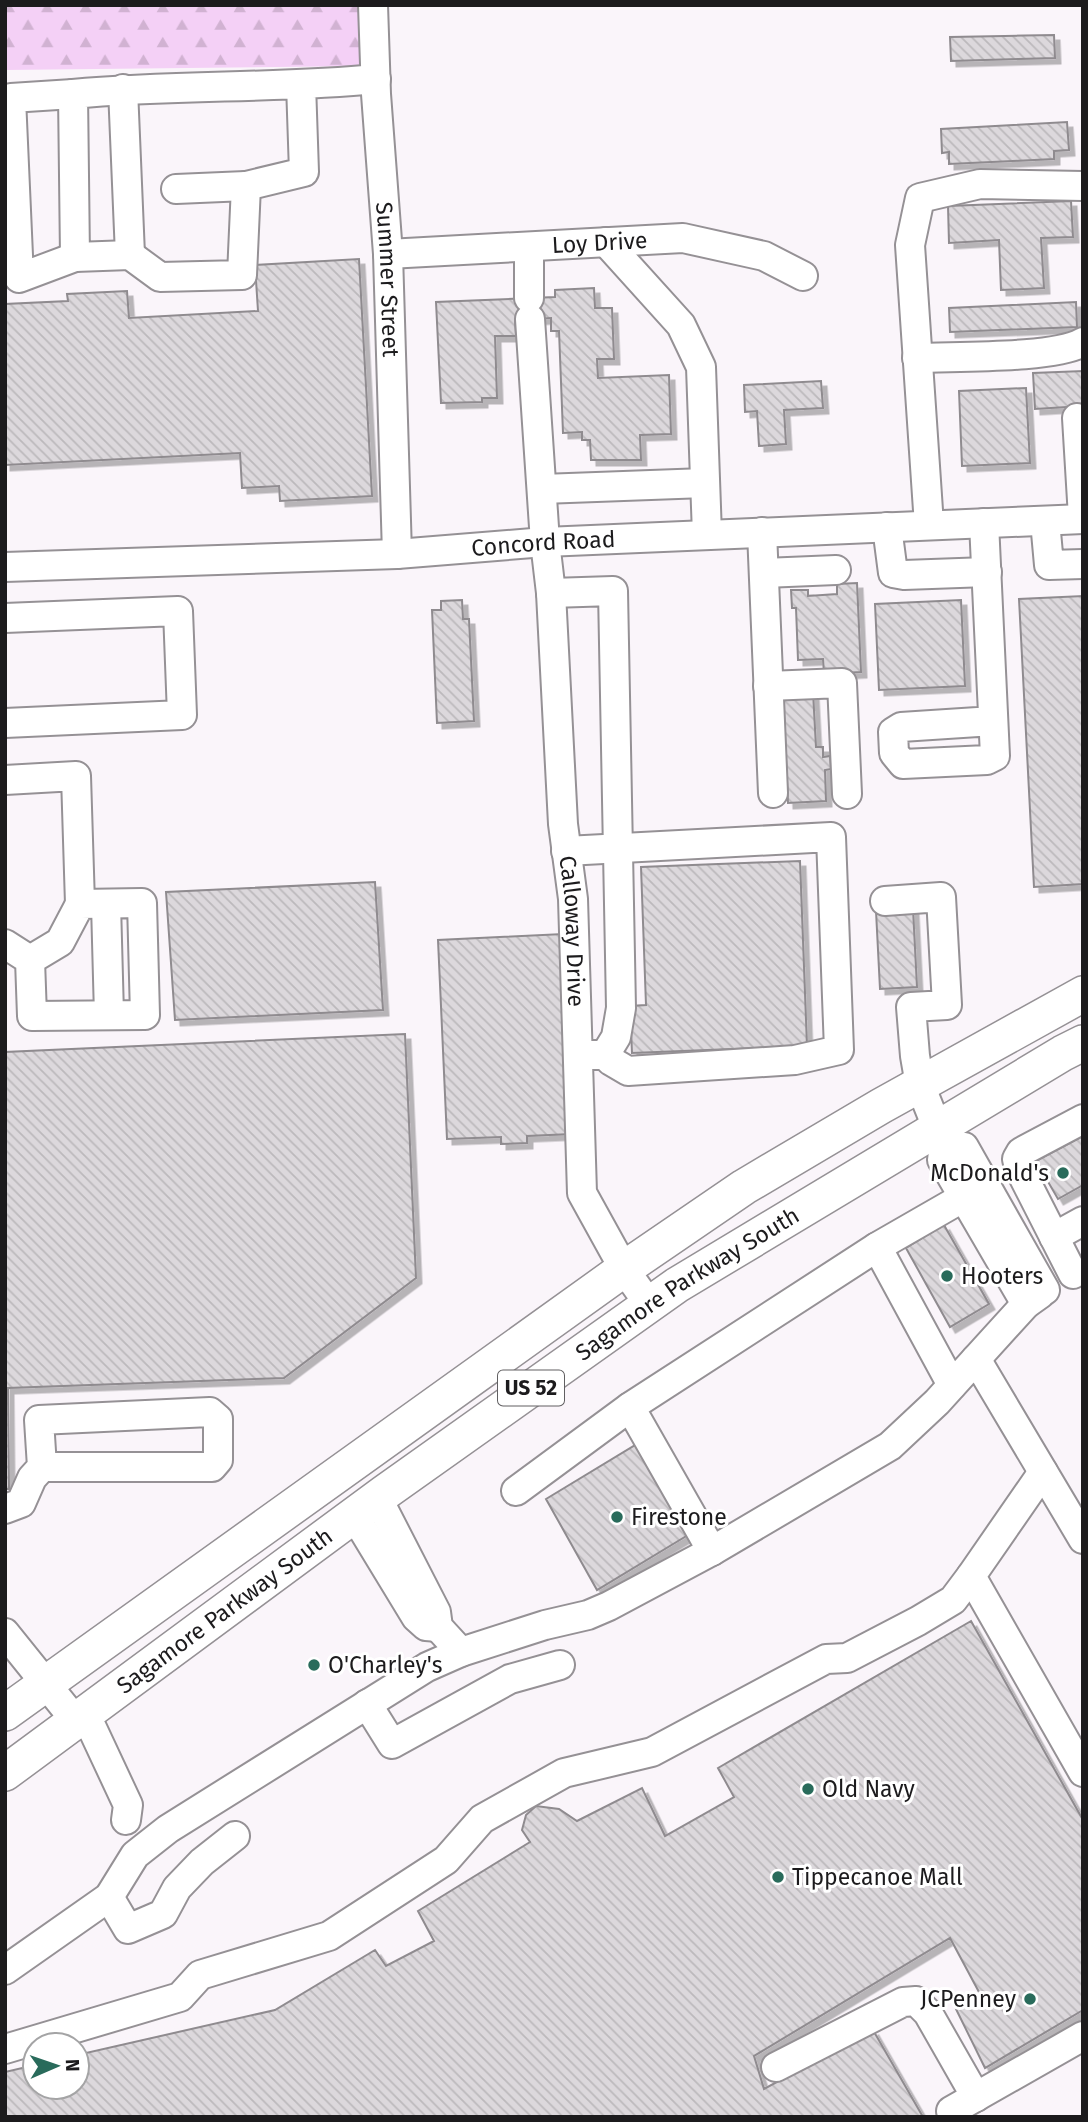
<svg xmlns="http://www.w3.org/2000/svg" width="1088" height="2122" font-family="'Fira Sans',sans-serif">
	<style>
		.forest { fill: url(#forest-firs) }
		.building { fill: url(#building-back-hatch); stroke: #8f8b8f; stroke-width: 2; filter: url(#shadow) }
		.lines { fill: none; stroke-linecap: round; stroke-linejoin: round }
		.minor-casing { stroke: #959195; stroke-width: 32 }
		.major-casing { stroke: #959195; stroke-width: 38 }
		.minor { stroke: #fff; stroke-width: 28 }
		.major { stroke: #fff; stroke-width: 35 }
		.poi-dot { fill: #296b5b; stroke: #fff; stroke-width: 2.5 }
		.labels { text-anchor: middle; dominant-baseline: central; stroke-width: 6; stroke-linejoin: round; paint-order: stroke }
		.shield { fill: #fff; stroke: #605f61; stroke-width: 2 }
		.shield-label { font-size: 21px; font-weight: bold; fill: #1c1b1d }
		.street-label { font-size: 23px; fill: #1c1b1d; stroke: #fff }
		.poi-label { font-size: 23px; fill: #1c1b1d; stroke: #fff; text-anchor: start }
	</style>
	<defs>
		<pattern id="forest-firs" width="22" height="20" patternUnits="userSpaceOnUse" patternTransform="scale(1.75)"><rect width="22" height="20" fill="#f4d0f6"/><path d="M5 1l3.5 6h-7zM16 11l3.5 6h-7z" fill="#d1b2d2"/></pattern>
		<pattern id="building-back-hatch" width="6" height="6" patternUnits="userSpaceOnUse" patternTransform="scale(1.75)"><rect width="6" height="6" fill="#dcd8dc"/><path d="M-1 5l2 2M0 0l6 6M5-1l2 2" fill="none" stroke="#bcb9bc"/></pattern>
		<filter id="shadow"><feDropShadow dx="5.5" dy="5.5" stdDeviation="0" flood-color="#0004"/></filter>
	</defs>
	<rect width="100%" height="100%" fill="#faf5fa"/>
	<!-- forest -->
	<path class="forest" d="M5,5H362L364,66L5,70Z"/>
	<!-- building -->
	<path class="building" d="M1054,35L1055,58L951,61L950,37Z
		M1067,122L1069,150L1054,151V159L949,164V152L942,153L941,129Z
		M1071,201L1073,237L1041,238L1044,288L1001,290L999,240L949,243L948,206Z
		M359,259L372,496L280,501L279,486L242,488L240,453L5,465V304L68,301L67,294L127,291L129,318L258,311L255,265Z
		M594,288L595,308H612L614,359H597L598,378L669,375L671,434L640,435L641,460H591L590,440H582V432L563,433L559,331H551V318L515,320L516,336H495L497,398H482V402L441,403L436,302L555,297V290Z
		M1076,302L1077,327L950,332L949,308Z
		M1083,371V406L1035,409L1033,373Z
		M821,381L823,408L784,410L786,444L759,446L757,411L745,412L744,385Z
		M1026,388L1030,463L962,466L959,391Z
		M857,583L861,672L824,674L823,659L798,660L796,608H792L791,590H808V596L837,594V584Z
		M1083,596V884L1034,887L1019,599Z
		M462,600L463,619H469L474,721L437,723L432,610H441V601Z
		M961,600L965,686L879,690L875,604Z
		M813,692L816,747H823V757L830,756L831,769L825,770L826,801L788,803L783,694Z
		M800,861L807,1046L632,1053L630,1006L646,1005L641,867Z
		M375,882L383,1010L175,1020L166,892Z
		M913,909L917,987L880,989L876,911Z
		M563,934L572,1134L527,1136V1143L501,1144V1137L447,1139L438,940Z
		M405,1034L416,1278L284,1378L8,1388L9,1489H5V1052Z
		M1083,1136V1185L1058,1199L1036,1161Z
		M944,1225L989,1304L950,1327L906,1248Z
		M637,1444L688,1535L597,1590L546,1499Z
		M971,1621L1083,1820V2010L985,2068L956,2009L980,1994L950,1938L754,2056L764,2089L873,2030L923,2117H5V2072L35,2065V2087H77V2055L275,2010L375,1950L386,1966L434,1941L418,1911L530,1842L522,1830L526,1815L536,1806L559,1809L577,1821L642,1788L665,1836L734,1797L718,1768Z"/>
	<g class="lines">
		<defs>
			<g id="minor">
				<path id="s1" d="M373,5L376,94L388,254L397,554"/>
				<path d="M301,84L304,172L246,186L242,275L160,277L130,255L75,257L73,94C174,84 275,89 376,79"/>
				<path d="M123,89L130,255"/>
				<path d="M73,94L11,98L19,278L75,257"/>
				<path d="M176,189L246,186"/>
				<path d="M606,242L681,325L701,367L707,535"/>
				<path id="s2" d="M388,254L683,238L764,256L803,276"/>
				<path d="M529,298V247"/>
				<path id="s3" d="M530,319L545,542L551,593L563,824L573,899L582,1193L624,1269L649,1304"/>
				<path d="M917,358C954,356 1054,359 1083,342"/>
				<path d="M1077,418L1083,517"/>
				<path d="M542,489L705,483"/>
				<path d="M1045,521L1049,565L1083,564"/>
				<path d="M984,523L995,756L987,760L903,764L894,753L893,732L901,727L993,721"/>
				<path d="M929,525L910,245L920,198L980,184L1083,186"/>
				<path d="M887,527L893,573L904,575L987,572"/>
				<path d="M762,532L773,793"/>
				<path id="s4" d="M5,567L397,554L545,542L1083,519"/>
				<path d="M764,573L836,570"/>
				<path d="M551,593L613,591L621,1008L616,1037L605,1055"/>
				<path d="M5,618L178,611L182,715L5,723"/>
				<path d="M768,686L842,683L847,794"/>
				<path d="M5,780L76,776L80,904"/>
				<path d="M566,851L831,837L839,1050L795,1060L628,1071L611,1061L605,1055H578"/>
				<path d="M885,901L941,897L947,1005L911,1007L915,1056L920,1085L944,1145L942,1160L1026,1304"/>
				<path d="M106,904L109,1015"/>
				<path d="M5,944L30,960L32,1016L145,1015L142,903L80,904L60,942L30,960"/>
				<path d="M944,1145L964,1147L1045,1290"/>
				<path d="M1054,1237L1083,1221"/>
				<path d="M877,1247L952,1385"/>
				<path d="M1073,1274L1019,1168L1017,1159L1021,1152L1083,1119"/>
				<path d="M976,1359L1026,1304L1040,1294"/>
				<path d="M1043,1472L971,1576L1083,1772"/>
				<path d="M516,1491L630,1407"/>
				<path d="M377,1497L436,1612L438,1627L461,1652L545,1625L588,1615L609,1606L712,1551L890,1446L937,1402L976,1359L1083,1539"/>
				<path d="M5,1509L21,1503L32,1478L42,1467L39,1420L210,1412L218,1419V1460L212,1467H42"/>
				<path d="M354,1515L416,1617L426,1626L438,1627"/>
				<path d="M712,1551L630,1407L877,1247L964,1197"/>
				<path d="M5,1633L75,1720L92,1728L128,1805L126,1820"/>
				<path d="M367,1704L392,1744L510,1679L560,1665"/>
				<path d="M109,1897L128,1929L163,1914L177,1888L202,1862L235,1836"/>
				<path d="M5,1970L109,1897L135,1855L168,1829L427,1667L461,1652"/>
				<path d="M5,2049L180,1997L200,1975L329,1936L446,1860L482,1819L564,1773L652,1752L826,1659L847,1658L918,1621L953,1600L971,1576"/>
				<path d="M776,2067L903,2002L916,2001L928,2013L976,2097"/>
				<path d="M953,2117L951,2111L1083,2036"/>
			</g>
			<g id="major">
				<path d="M5,1713L624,1269L744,1187L881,1106L1083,994"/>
				<path id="s5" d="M5,1773L384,1493L677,1285L1063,1053L1083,1043"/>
			</g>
		</defs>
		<!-- minor casing -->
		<use href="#minor" class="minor-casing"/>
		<!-- major casing -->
		<use href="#major" class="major-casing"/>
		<!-- minor -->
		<use href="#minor" class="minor"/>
		<!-- major -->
		<use href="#major" class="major"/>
	</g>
	<!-- markers -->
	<g class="poi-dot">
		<circle cx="1063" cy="1173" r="7"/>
		<circle cx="947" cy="1276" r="7"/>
		<circle cx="617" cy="1517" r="7"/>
		<circle cx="314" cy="1665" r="7"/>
		<circle cx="808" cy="1789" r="7"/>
		<circle cx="778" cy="1877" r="7"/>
		<circle cx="1030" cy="1999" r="7"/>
	</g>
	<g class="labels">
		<!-- shield labels -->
		<rect class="shield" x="498" y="1370.5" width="66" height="35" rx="5"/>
		<g class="shield-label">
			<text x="531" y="1388">US 52</text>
		</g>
		<!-- street labels -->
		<g class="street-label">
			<text stroke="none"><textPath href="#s2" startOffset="212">Loy Drive</textPath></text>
			<text stroke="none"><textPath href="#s1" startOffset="275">Summer Street</textPath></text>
			<text stroke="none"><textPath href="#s4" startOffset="539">Concord Road</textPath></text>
			<text stroke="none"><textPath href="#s3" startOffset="614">Calloway Drive</textPath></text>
			<text stroke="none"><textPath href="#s5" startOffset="840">Sagamore Parkway South</textPath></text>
			<text stroke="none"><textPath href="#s5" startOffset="273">Sagamore Parkway South</textPath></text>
		</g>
		<!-- poi labels -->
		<g class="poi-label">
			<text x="1049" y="1173" text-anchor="end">McDonald's</text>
			<text x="961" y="1276">Hooters</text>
			<text x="631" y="1517">Firestone</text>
			<text x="328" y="1665">O'Charley's</text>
			<text x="822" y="1789">Old Navy</text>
			<text x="792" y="1877">Tippecanoe Mall</text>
			<text x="1016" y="1999" text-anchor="end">JCPenney</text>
		</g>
	</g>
	<!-- border -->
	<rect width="1088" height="2122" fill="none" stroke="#1c1b1d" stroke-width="14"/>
	<!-- north arrow -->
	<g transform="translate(56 2066) rotate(88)"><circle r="33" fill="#ffffff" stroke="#a4a4a5" stroke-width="2"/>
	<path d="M0-5L12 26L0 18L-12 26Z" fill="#296b5b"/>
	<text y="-10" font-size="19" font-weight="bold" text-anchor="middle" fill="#1c1b1d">N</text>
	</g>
</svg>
